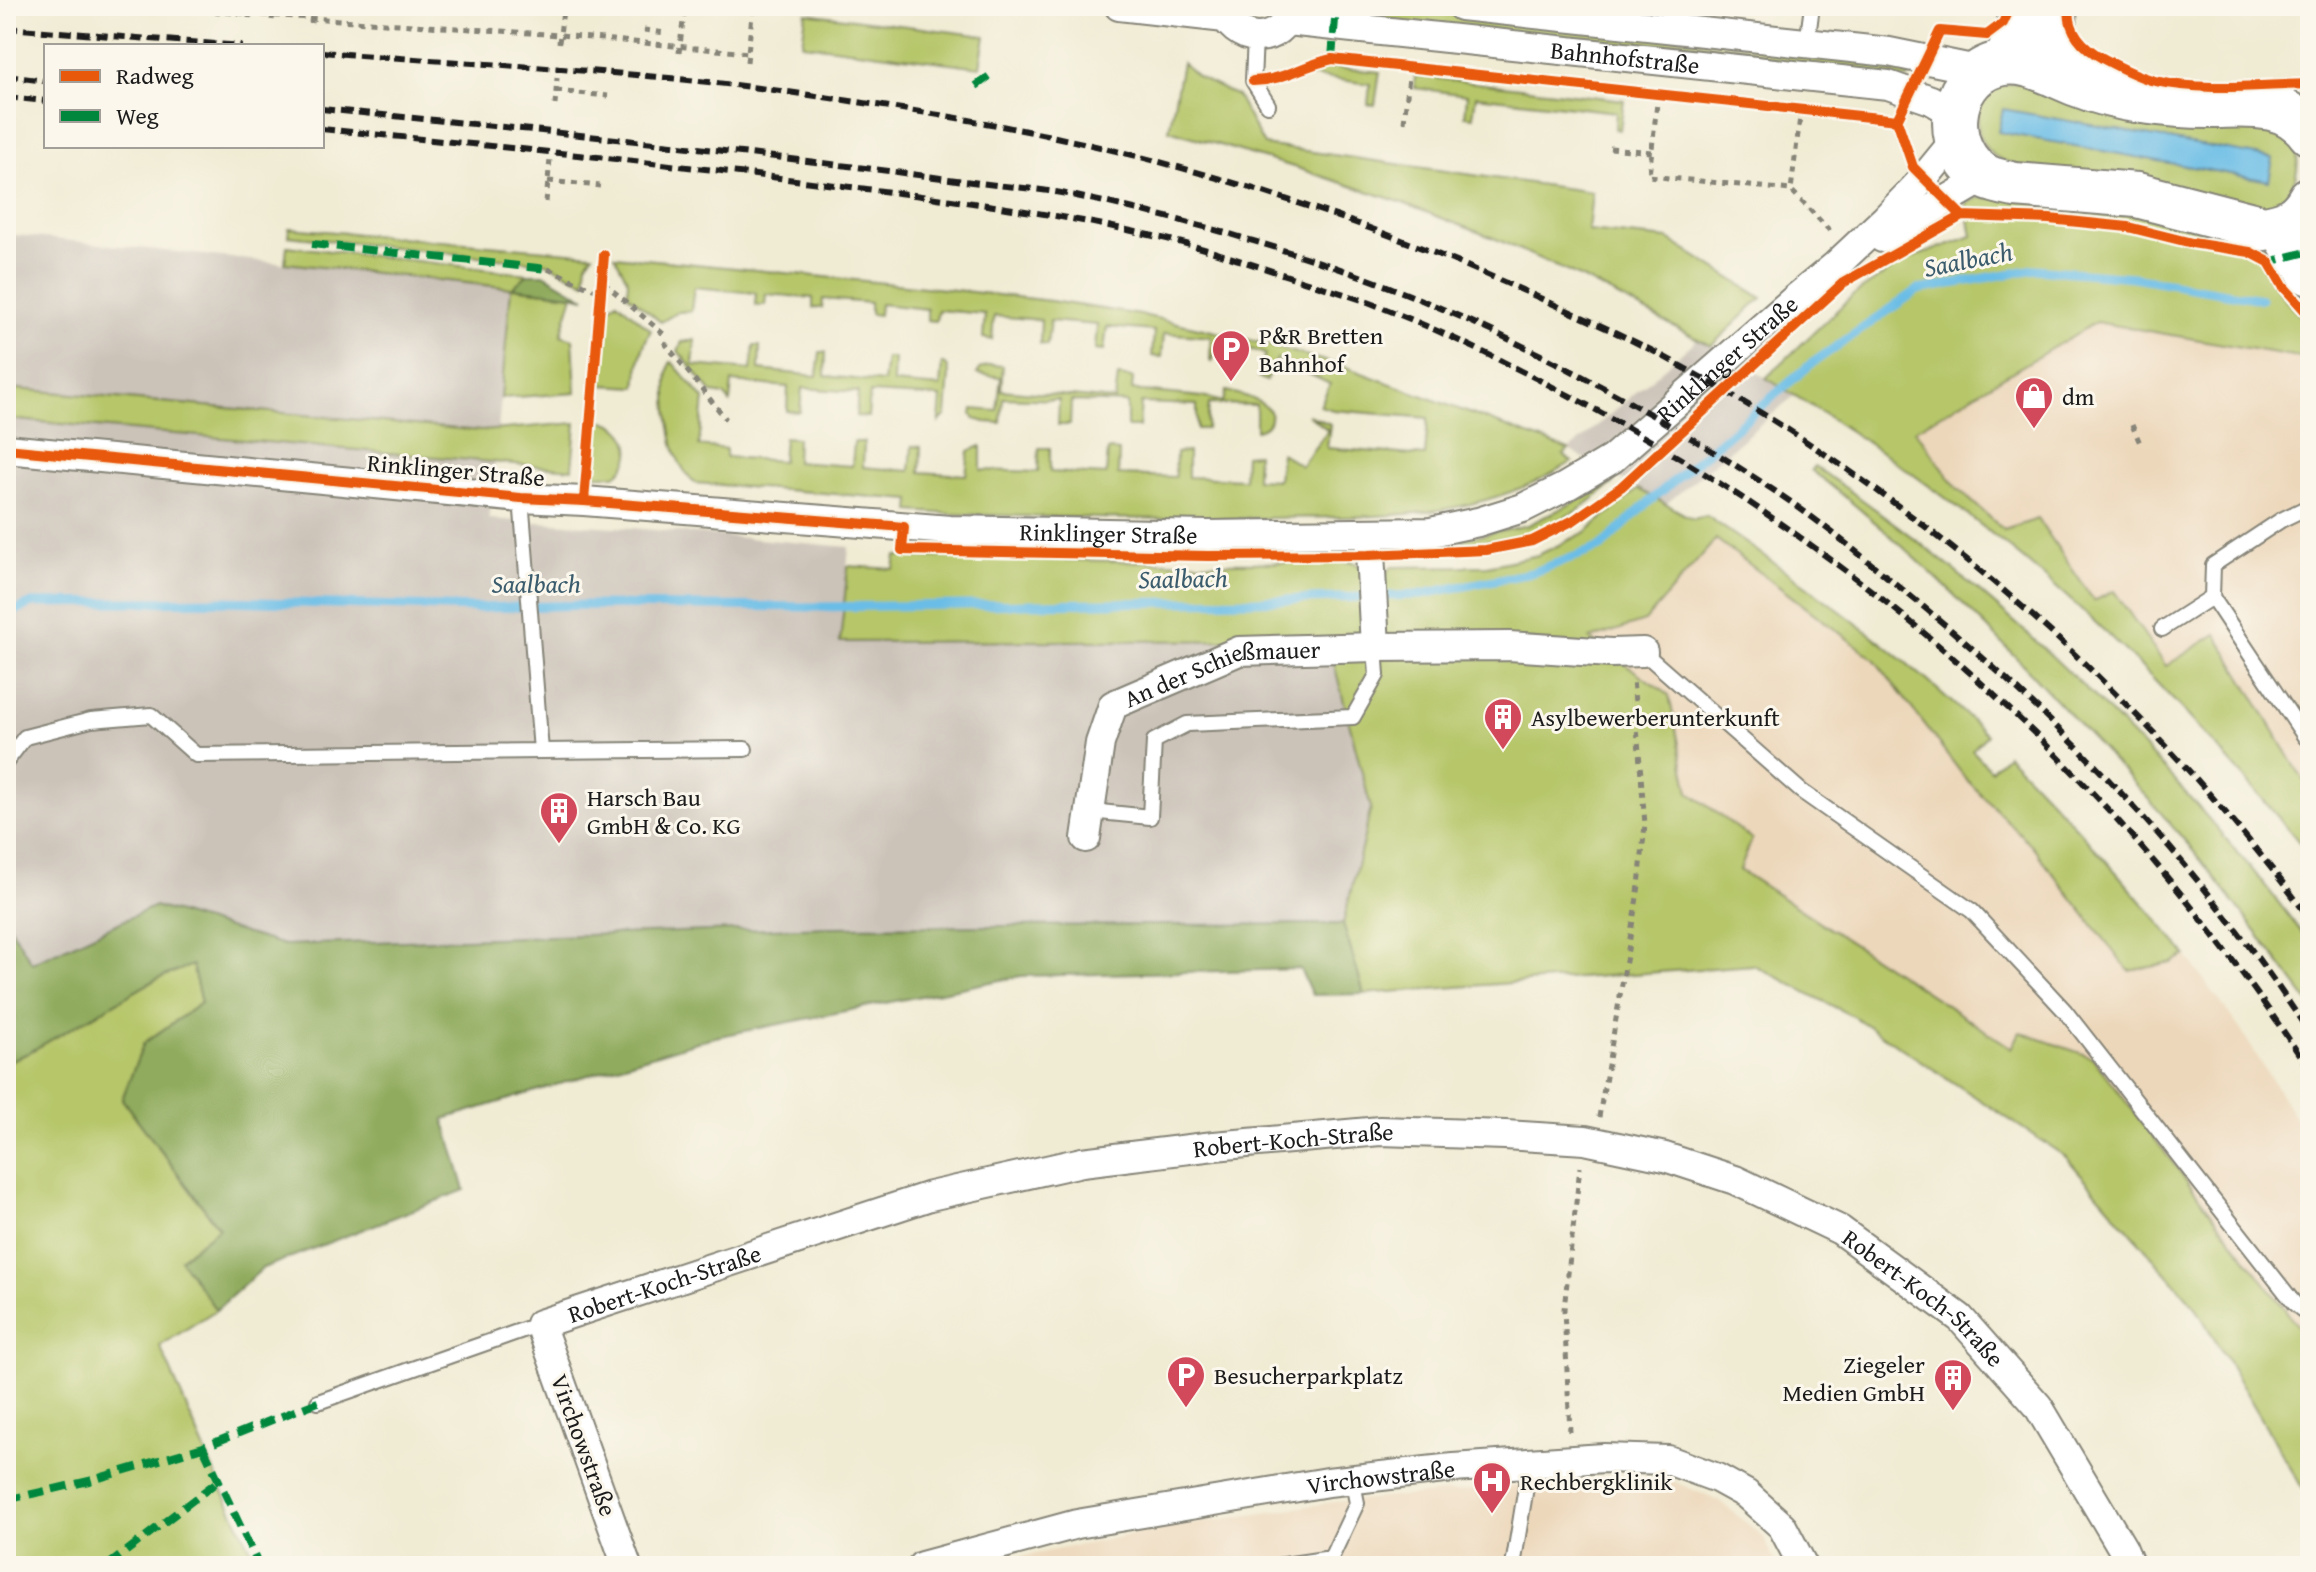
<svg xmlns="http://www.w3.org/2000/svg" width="2316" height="1572" font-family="'Gentium Book Plus',serif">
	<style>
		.built { fill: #ecd7ba }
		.industrial { fill: #cbc2b8 }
		.green { fill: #b6c669; stroke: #697142; stroke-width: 2 }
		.forest { fill: #90ab5d; stroke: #56643c; stroke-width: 2 }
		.water { fill: #6abde6; stroke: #436c81; stroke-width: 2 }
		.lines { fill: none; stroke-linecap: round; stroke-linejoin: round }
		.stream { stroke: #6abde6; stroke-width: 9 }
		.service-casing { stroke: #868478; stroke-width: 18 }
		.minor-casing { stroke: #868478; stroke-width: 32 }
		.primary-casing { stroke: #868478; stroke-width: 48 }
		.path { stroke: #868478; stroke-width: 5; stroke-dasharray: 6 6; stroke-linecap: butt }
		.service { stroke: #fff; stroke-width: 14 }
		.minor { stroke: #fff; stroke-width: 28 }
		.primary { stroke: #fff; stroke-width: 44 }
		.rail { stroke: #1c1c1c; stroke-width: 6; stroke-dasharray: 12 6; stroke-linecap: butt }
		.quiet { stroke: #00873e; stroke-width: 8; stroke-dasharray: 16 8; stroke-linecap: butt }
		.cycleway-casing { stroke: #fbf7ec; stroke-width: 15 }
		.cycleway { stroke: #e8590c; stroke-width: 10 }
		.labels { text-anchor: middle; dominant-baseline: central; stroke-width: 6; stroke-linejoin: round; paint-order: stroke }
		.street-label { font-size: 24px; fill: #1c1c1c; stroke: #fbf7ec }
		.poi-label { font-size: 24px; fill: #1c1c1c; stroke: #fbf7ec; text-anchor: start }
		.water-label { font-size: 26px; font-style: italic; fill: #3b5c6d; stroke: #fbf7ec }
	</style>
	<rect width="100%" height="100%" fill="#fbf7ec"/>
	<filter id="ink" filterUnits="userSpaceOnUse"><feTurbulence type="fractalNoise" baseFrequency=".0125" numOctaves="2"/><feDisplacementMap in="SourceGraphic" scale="16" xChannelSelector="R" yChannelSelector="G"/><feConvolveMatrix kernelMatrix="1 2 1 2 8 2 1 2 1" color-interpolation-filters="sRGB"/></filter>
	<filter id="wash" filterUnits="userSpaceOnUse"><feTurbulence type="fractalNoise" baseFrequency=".006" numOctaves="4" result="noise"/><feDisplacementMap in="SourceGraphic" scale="32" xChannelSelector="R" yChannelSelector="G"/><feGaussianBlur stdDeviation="1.8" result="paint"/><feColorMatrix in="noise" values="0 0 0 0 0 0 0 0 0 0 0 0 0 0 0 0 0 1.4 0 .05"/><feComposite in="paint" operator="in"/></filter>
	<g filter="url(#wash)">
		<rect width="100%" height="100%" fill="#f0ebd3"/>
		<!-- built -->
		<path class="built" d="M2096,322L2310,359V791L2215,635L2166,666L2114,592L2095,602L2038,520L2005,530L1957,488L1915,430Z
			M1715,539L1874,659L1966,779L2030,844L2171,963L2186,955L2240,1029L2310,1141V1342L2092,1057L2012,1048L1739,870L1752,839L1689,792L1669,695L1590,639L1645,621Z
			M1625,1477L1673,1481L1719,1501L1763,1536L1777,1566H986L1015,1558L1160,1529L1335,1502Z"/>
		<!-- industrial -->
		<path class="industrial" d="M6,234L512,288L489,519L631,528L849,547L840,642L1328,639L1371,808L1343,924L829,927L284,945L155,906L31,964L6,920Z
			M1699,338L1795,395L1666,504L1569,450Z"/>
		<!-- green -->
		<path class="green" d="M1347,6H1384L1914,63L1908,79L1346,17Z
			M806,13L985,36L980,67L802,44Z
			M1182,63L1198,77L1237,96L1264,145L1592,192L1588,231L1668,239L1762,298L1711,346L1584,279L1496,239L1400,202L1297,168L1169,130Z
			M1326,67L1380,72L1375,105H1368L1370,84L1303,75Z
			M1415,76L1624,100L1620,130L1615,129L1616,112L1476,96L1473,117L1465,116L1467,95L1414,88Z
			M2017,82L2264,126C2271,129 2281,133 2287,138C2305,154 2298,185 2281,200C2275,205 2266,207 2258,208L2027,167C2015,164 2001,162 1991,153C1973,137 1973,106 1993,91C2000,85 2008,84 2017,82Z
			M1980,197L2092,202L2267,245L2263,265L2280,293L2310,327V359L2096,322L1915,430L1957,488L2004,530L2038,519L2094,601L2114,591L2166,666L2216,634L2310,791V855C2239,770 2165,686 2083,611C1986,523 1879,446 1766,378L1852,296L1906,260L1972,236L1966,203Z
			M289,228L593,254L587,263L585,282L547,263L288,236Z
			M287,246L528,274L513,288L573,295L561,335L573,339L576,393L501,398L511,288L285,263Z
			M615,256L955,290L1051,301L1147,316L1246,339L1343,366L1569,450L1563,455L1572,462C1476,522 1381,516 1272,518C1165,521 1058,517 951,514L910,511L911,500L695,483C687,475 681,467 677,457C669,435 663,384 670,363L672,362L704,399L699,446L726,449V457L782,461L784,437L797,438L796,462L852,466L854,442H864L863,467L910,471L912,446L921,447L920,472L966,475L969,451L981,446V470L1038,472L1039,448H1050V472L1106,475L1108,450L1119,451L1118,475L1175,477L1176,453L1188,452V477L1244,479L1245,455L1257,454L1256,479L1278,480L1281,453L1301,466L1328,430L1308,415L1330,424L1327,448L1425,456L1428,418L1333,410L1320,406L1330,384L1277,359L1266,381L1258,377L1265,354L1220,340L1212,362L1210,361L1211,337L1164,333L1162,357L1152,356L1154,331L1107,327L1104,351L1095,350L1097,325L1050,321L1047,345L1040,344L1041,320L994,316L992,340L983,338L985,314L938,310L936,321L927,320V309L880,304L879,315L870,314V303L823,299L822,308H813V298L766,294L765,305H755L756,293L694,287L691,311L678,312L661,322L627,294L628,281Z
			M617,301L651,330C641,348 638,366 636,387L601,385L609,308Z
			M695,340L693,365L751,370L754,346H760L759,370L817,376L820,352H826L825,376L883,382L886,358H894L893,383L940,387L942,363C948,364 948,369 949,374L946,415L939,422L941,397L870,393L868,417L856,416L858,392L802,388L800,412L787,411L788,387L732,382L730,402L724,395L712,393L678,351L682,342Z
			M989,365L1003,366L1001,390L1115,400L1118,376L1133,378L1132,390L1202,397L1223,402L1226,391C1242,395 1260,399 1270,411C1272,423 1266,428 1256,430V405L1209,404L1207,429H1197V405L1141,403L1139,427H1127V403L1071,401L1070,425H1058L1059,400L1003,398L1001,423L985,422L975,419L972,415L973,409L997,411L1001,377L977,374L981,368Z
			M6,388L481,431L576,423L572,469L6,419Z
			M598,420C628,423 642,457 615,475H594Z
			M1814,466C1974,574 2118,709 2242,858C2261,879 2278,902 2295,924C2299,930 2307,937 2310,944C2313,954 2310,992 2310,1004C2269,949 2229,894 2185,841C2145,793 2101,748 2058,702C1981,619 1901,539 1811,470Z
			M1615,482L1576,512L1529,536L1465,543L1461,539L1528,525Z
			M1638,489L1689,517L1693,519L1707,516C1804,583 1902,652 1987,735L1972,750L1991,770L2007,755C2071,819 2129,885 2186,955L2172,963L2129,971L2030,844L1966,779L1874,659L1716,539L1645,621L1590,639L1669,695L1689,792L1752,839L1740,870L2012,1048L2020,1032L2092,1057L2310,1342V1501L2195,1306L2066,1157L1856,1018L1754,965L1364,994L1343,924L1371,808L1328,640L840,642L848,566L894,569L896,556L1208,563L1353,562L1383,577L1391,567L1487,566L1538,555L1586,532Z
			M192,964L201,1003L144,1043L122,1099L219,1229L180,1259L216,1310L160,1346L218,1481L259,1566H6V1062L26,1054L157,979Z"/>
		<!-- forest -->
		<path class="forest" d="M528,274H544L585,298L573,295L512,288Z
			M155,906L284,945L829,927L1343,924L1364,994L1312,995L1300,969L1021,976L710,1038L444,1119L465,1190L263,1268L216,1310L180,1259L219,1228L122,1099L144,1043L201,1003L192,965L157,979L26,1054L6,1062V977L11,966L6,958V920L32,963Z"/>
		<!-- water -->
		<path class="water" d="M2003,109L2273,158L2269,181L1998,132Z"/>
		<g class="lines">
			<!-- stream -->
			<path class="stream" d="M6,615L32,603L221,601L480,608L590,605L815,607L1255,601L1417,595L1531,573L1601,547L1642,508L1811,364L1918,290L2035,269L2133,277L2261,299"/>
		</g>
	</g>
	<g filter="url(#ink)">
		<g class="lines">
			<defs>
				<path id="service" d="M1255,37L1253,81L1268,105
					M1807,44L1812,6
					M521,498L541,751L745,749
					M2212,597L2305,737
					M2162,629L2212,597L2213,565L2281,520L2310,506
					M1643,652L1801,791L1972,911L2065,1011L2294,1303L2310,1316
					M6,762L25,737L91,720L151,715L196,755L541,751
					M1090,811L1150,817L1154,741L1187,724L1353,717L1377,675L1375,647
					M318,1402L540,1324
					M1278,1566L1331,1558L1357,1503L1352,1478
					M1513,1566L1526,1487L1527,1465"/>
				<g id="minor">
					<path d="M1119,6L1225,18"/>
					<path d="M1220,6C1234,46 1280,48 1293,7"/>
					<path d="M1461,6L1889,52L1982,71"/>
					<path id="s1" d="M1287,21L1888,85L1931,100L1955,114"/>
					<path d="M1882,238L1986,177"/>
					<path id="s2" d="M6,449L521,498L584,501L950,530L1208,535L1431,532L1478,522L1523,508L1565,487L1612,459L1797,297L1836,265L1885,219L1924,178L1956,139"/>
					<path d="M1369,533L1375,647L1509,646L1611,653L1643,652"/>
					<path id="s3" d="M1086,838L1100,743L1113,705L1239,651L1375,647"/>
					<path id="s4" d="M627,1566L540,1324L930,1196L1082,1162L1214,1146L1380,1131L1505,1135L1585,1140L1665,1157L1735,1180L1840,1230L1960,1318L2038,1406L2123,1549L2130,1566"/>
					<path id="s5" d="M922,1566L1077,1524L1328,1482L1453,1468L1604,1458L1668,1460L1717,1478L1746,1494L1782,1526L1803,1566"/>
				</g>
				<path id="primary" d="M2055,6C2050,47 2070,61 2103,79
					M2005,63L2014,44L2024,6
					M2310,133C2285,99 2247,106 2209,106C2187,106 2164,104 2142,101C2120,98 2097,92 2077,84C2050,74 2025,56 1995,65C1946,80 1941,152 1986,177C1994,181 2005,183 2015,185L2137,195L2264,228C2285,225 2299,219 2310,199
					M2280,226L2310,273"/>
			</defs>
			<!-- service casing -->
			<use href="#service" class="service-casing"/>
			<!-- minor casing -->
			<use href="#minor" class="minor-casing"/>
			<!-- primary casing -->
			<use href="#primary" class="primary-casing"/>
			<!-- path -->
			<path class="path" d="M208,6L207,11L560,35L748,53
				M551,6L563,10
				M97,8V6
				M249,18L250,6
				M272,20L274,6
				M311,23L313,6
				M644,30L665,33
				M559,43L563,10L616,15
				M679,53L685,6
				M747,62L753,6
				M556,91L608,96
				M1658,94L1649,176L1791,190
				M555,105L557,78
				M1801,109L1791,190L1832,233
				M1404,122L1410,68
				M1897,140L1903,139
				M1610,148L1652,152
				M548,181L600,186
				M546,202L550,159
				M548,269L602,293
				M604,283L667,337
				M664,342L726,419
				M2132,425L2140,443
				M586,473L604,255
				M1599,1117L1639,886L1645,824L1633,679
				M1570,1432L1564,1309L1580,1167"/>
			<!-- service -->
			<use href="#service" class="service"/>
			<!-- minor -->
			<use href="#minor" class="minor"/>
			<!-- primary -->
			<use href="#primary" class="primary"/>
			<!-- rail -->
			<path class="rail" d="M6,28L242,46
				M322,52C465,64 608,69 750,87C821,96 892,107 963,119C1164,154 1359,215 1544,300C1589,320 1634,340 1677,364C1921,497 2145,695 2310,919
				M6,76L46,81
				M6,97L46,101
				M322,109C498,126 673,144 848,166C898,172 947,179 996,185C1023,188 1050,190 1076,196C1177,217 1278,246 1374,281C1453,311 1530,348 1604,388C1674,427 1744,468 1809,515C1843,540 1875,567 1908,594C2062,720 2201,866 2310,1034
				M322,129C491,146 659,162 827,184C938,198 1049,211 1158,237C1203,247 1247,263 1291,277C1316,285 1342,293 1368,302C1443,331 1516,367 1587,405C1886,567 2124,786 2310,1071"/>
			<!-- quiet -->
			<path class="quiet" d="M1332,59L1336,6
				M976,86L991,75
				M312,244L548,269
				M2265,260L2269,262L2310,251
				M203,1447L259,1566
				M6,1500L89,1481L203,1447L318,1402
				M107,1566L218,1481"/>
			<defs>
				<path id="cycleway" d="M2070,6C2066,30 2083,48 2104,59C2119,67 2138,77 2155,81C2205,92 2259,85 2310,84
					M1253,81C1286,80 1301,66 1332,59L1897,120
					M1962,216L1913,167L1897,120L1940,31L1987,35L2003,23L2011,6
					M6,449L521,498L584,501L904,527L902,550L1208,556L1369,555L1486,550L1532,541L1574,520L1621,487L1843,283L1962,216L2049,219L2128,227L2192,243L2250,252L2269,262L2283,286L2310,316
					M584,501L604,255"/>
			</defs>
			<!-- cycleway casing -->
			<use href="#cycleway" class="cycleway-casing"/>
			<!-- cycleway -->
			<use href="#cycleway" class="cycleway"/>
		</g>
	</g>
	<!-- icons -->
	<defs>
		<symbol id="parking-pin" viewBox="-11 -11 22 30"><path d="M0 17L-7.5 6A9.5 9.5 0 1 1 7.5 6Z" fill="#d1495b" stroke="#fbf7ec"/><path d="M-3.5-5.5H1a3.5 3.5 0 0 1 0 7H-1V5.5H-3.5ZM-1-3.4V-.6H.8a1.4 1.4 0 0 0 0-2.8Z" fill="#fff"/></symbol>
		<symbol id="shop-pin" viewBox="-11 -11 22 30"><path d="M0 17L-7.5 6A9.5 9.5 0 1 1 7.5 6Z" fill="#d1495b" stroke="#fbf7ec"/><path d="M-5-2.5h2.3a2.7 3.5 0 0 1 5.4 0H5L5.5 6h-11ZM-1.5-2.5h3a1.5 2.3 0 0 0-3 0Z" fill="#fff"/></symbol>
		<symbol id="building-pin" viewBox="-11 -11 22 30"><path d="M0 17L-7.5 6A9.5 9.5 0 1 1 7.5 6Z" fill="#d1495b" stroke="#fbf7ec"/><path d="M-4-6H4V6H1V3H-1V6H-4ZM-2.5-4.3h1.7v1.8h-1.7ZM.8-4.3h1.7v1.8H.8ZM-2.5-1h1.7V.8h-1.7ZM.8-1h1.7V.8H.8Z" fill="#fff"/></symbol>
		<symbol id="hospital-pin" viewBox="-11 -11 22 30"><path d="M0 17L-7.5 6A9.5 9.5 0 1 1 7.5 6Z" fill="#d1495b" stroke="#fbf7ec"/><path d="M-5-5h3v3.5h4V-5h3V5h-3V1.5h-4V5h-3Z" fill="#fff"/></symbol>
	</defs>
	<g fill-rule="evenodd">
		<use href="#parking-pin" x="1209" y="327" width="44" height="60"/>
		<use href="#shop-pin" x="2012" y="374" width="44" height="60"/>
		<use href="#building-pin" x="1481" y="695" width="44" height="60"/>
		<use href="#building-pin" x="537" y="789" width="44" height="60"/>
		<use href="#parking-pin" x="1164" y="1353" width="44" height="60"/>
		<use href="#building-pin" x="1931" y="1356" width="44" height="60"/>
		<use href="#hospital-pin" x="1470" y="1459" width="44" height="60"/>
	</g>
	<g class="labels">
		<!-- street labels -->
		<g class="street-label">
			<text stroke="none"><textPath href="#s1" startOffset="340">Bahnhofstraße</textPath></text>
			<text stroke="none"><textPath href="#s2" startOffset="1778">Rinklinger Straße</textPath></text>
			<text transform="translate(456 470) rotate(5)">Rinklinger Straße</text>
			<text stroke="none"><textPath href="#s2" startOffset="1106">Rinklinger Straße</textPath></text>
			<text stroke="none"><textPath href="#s3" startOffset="252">An der Schießmauer</textPath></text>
			<text stroke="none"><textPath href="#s4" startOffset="1036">Robert-Koch-Straße</textPath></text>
			<text stroke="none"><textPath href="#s4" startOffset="388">Robert-Koch-Straße</textPath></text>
			<text stroke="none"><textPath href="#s4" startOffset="1708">Robert-Koch-Straße</textPath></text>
			<text transform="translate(584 1445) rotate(70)">Virchowstraße</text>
			<text stroke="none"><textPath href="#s5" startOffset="468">Virchowstraße</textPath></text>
		</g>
		<!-- poi labels -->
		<g class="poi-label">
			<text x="1259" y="335">P&amp;R Bretten<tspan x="1259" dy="28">Bahnhof</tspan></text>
			<text x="2062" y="396">dm</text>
			<text x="1531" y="717">Asylbewerberunterkunft</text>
			<text x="587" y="797">Harsch Bau<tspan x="587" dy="28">GmbH &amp; Co. KG</tspan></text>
			<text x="1925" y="1364" text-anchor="end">Ziegeler<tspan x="1925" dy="28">Medien GmbH</tspan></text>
			<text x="1214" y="1375">Besucherparkplatz</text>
			<text x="1520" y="1481">Rechbergklinik</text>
		</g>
		<!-- water labels -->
		<g class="water-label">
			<text transform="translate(1968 259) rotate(-11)">Saalbach</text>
			<text transform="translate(1183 578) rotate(-1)">Saalbach</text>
			<text x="536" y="583">Saalbach</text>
		</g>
	</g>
	<!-- margin -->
	<rect width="2316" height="1572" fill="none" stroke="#fbf7ec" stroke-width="32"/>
	<!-- legend -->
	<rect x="44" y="44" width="280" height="104" fill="#fbf7ec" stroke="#a29f99" stroke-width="2"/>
	<rect x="60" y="70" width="40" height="12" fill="#e8590c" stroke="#a29f99" stroke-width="2"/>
	<text x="116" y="84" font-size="24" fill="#1c1c1c">Radweg</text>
	<rect x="60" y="110" width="40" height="12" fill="#00873e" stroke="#a29f99" stroke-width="2"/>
	<text x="116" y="124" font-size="24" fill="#1c1c1c">Weg</text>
</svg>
